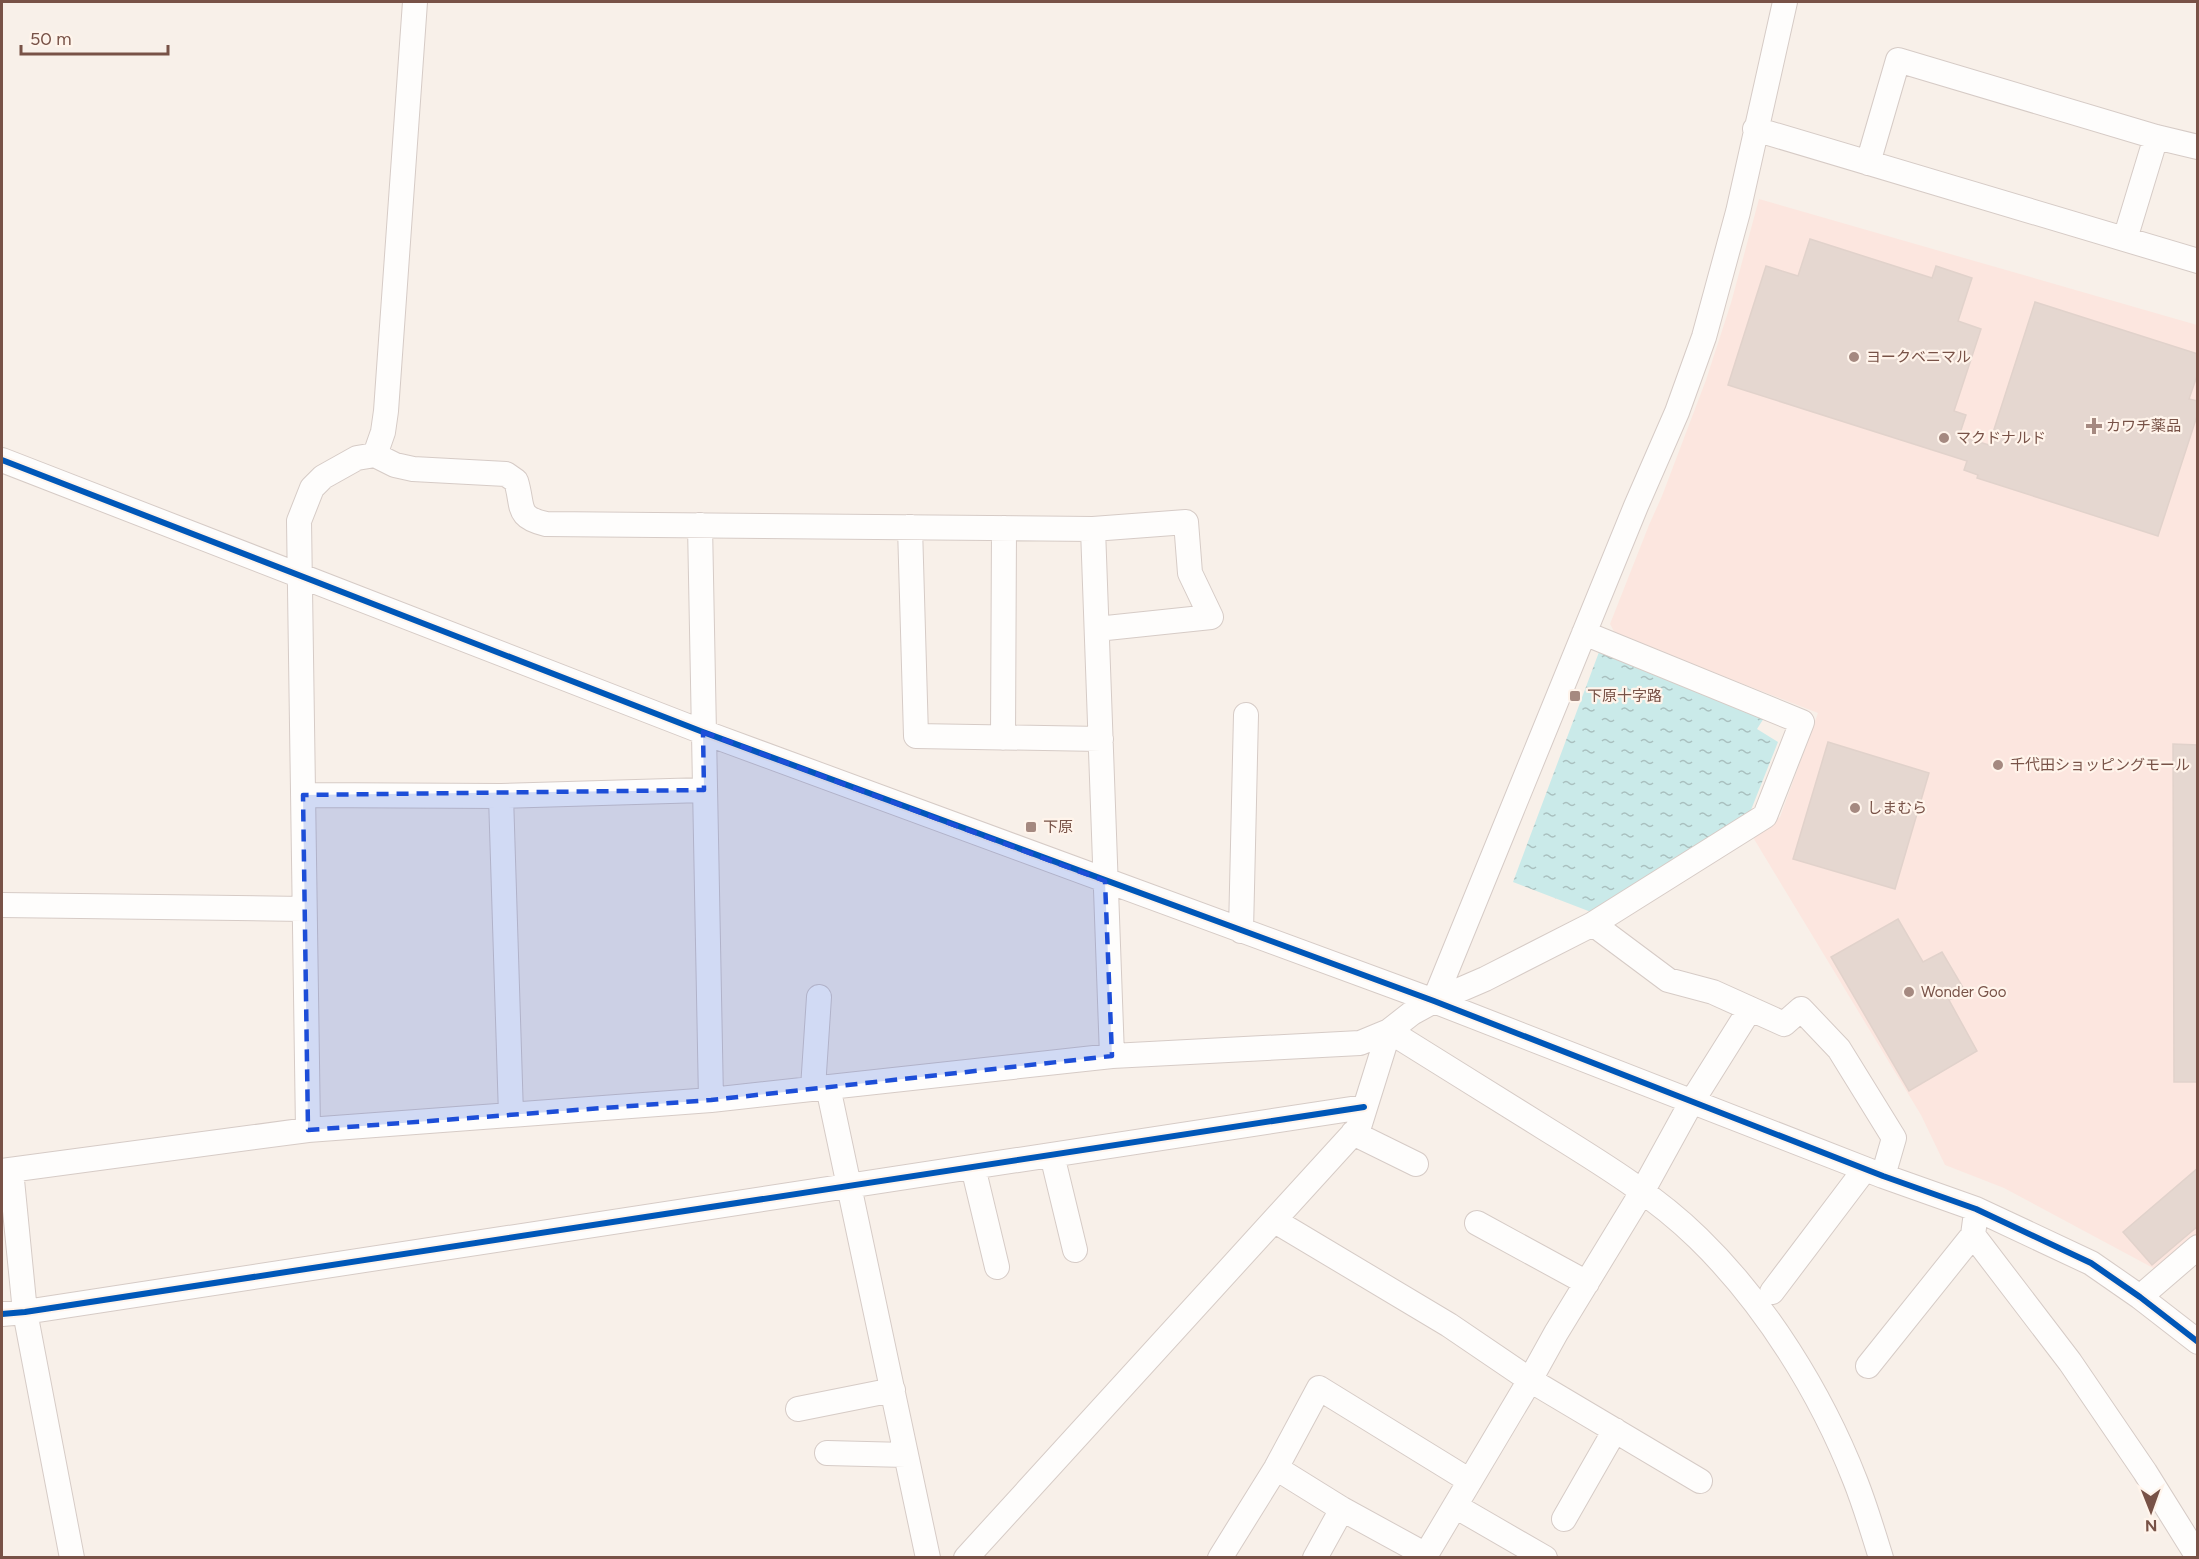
<svg xmlns="http://www.w3.org/2000/svg" width="2199" height="1559" font-family="Figtree,'Noto Sans JP',sans-serif">
	<style>
		.commercial { fill: #fce6df }
		.water { fill: url(#water-ripples) }
		.building { fill: #e5d7d0; stroke: #e1d2cb; stroke-width: 1.5 }
		.lines { fill: none; stroke-linecap: round; stroke-linejoin: round }
		.minor-casing { stroke: #d6cbc6; stroke-width: 26 }
		.minor { stroke: #fefdfc; stroke-width: 24 }
		.cycleway-casing { stroke: #fff4eb; stroke-width: 10 }
		.cycleway { stroke: #0057b8; stroke-width: 6 }
		.marked { fill: #1d4ed8; fill-opacity: 0.2; stroke: #1d4ed8; stroke-width: 4.5; stroke-dasharray: 12 8; stroke-linejoin: round }
		.poi-dot { fill: #a58980; stroke: #fff4eb; stroke-width: 2 }
		.labels { text-anchor: middle; dominant-baseline: central; stroke-width: 4.5; stroke-linejoin: round; paint-order: stroke }
		.poi-label { font-size: 15px; fill: #785247; stroke: #fff4eb; text-anchor: start }
	</style>
	<defs>
		<pattern id="water-ripples" width="26" height="14" patternUnits="userSpaceOnUse" patternTransform="scale(1.5)"><rect width="26" height="14" fill="#caeae9"/><path d="M2 4q2-2 4 0t4 0M15 11q2-2 4 0t4 0" fill="none" stroke="#a9c0bf"/></pattern>
	</defs>
	<rect width="100%" height="100%" fill="#f8f0e9"/>
	<!-- commercial -->
	<path class="commercial" d="M1759,199L2197,325V1234L2155,1269L2004,1188L1945,1165L1921,1115L1751,834L1780,817L1818,713L1616,635L1610,624L1649,525L1662,496L1706,380L1731,303Z"/>
	<!-- water -->
	<path class="water" d="M1599,652L1764,718L1757,729L1778,742L1749,815L1591,912L1513,882Z"/>
	<!-- building -->
	<path class="building" d="M1810,239L1932,278L1936,266L1972,278L1958,321L1981,329L1954,411L1966,415L1959,436L1989,445L2035,302L2198,354V373L2189,399L2198,401V413L2158,536L1977,478L1978,475L1964,470L1967,461L1728,385L1766,266L1798,276Z
		M1828,742L1929,773L1895,889L1793,859Z
		M2173,744L2198,745V1082H2174Z
		M1898,919L1923,962L1942,952L1965,991L1949,1000L1977,1051L1909,1091L1831,957Z
		M2198,1168V1226L2152,1265L2123,1232Z"/>
	<g class="lines">
		<defs>
			<path id="minor" d="M1755,129L2198,261
				M1868,163L1898,60L2156,137L2198,147
				M2125,239L2156,137
				M375,455L383,432L386,411L415,2
				M2,460L703,732L1434,1001L1883,1176L1976,1209L2091,1263L2140,1297L2198,1342
				M700,525L711,1100
				M910,527L916,736L1101,739
				M1093,529L1186,522L1190,573L1211,617L1097,629
				M1584,633L1802,722L1765,816L1593,924
				M1003,738L1004,528
				M303,795L501,796L704,790
				M501,796L511,1115
				M2,905L304,909
				M1241,931L1246,715
				M1434,1001L1636,506L1677,412L1704,337L1738,212L1785,2
				M1389,1031C1440,1063 1492,1095 1543,1127C1596,1160 1653,1194 1698,1238C1765,1303 1821,1393 1855,1480C1865,1505 1873,1532 1881,1558
				M828,1087L928,1558
				M813,1088L819,997
				M308,1130L299,521L312,488L323,477L357,458L375,455L395,465L413,469L506,474L516,481C524,507 515,517 546,524L1093,529L1112,1056
				M1353,1133L1416,1164
				M1052,1155L1075,1250
				M973,1167L997,1267
				M11,1170L25,1312L72,1558
				M2,1171L308,1130L711,1100L1112,1056L1360,1043L1389,1031L1412,1013L1434,1001L1485,979L1593,924L1668,980L1713,992L1784,1024L1801,1009L1839,1049L1894,1138L1883,1176
				M1275,1221L1449,1325L1530,1380L1700,1481
				M1477,1223L1587,1283
				M1973,1235L2070,1362L2145,1472L2198,1557
				M1772,1292L1865,1169
				M2140,1297L2198,1247
				M2,1314L25,1312L1364,1107
				M1868,1366L1973,1235L1975,1220
				M798,1409L893,1390
				M827,1453L906,1455
				M1276,1468L1342,1509L1426,1555
				M1455,1506L1545,1558
				M1564,1519L1615,1430
				M966,1558L1359,1127L1389,1031
				M1220,1558L1276,1468L1319,1388L1470,1481
				M1315,1558L1342,1509
				M1424,1558L1530,1380L1556,1333L1642,1192L1691,1103L1750,1009"/>
		</defs>
		<!-- minor casing -->
		<use href="#minor" class="minor-casing"/>
		<!-- minor -->
		<use href="#minor" class="minor"/>
		<defs>
			<path id="cycleway" d="M2,460L703,732L1434,1001L1883,1176L1976,1209L2091,1263L2140,1297L2198,1342
				M2,1314L25,1312L1364,1107"/>
		</defs>
		<!-- cycleway casing -->
		<use href="#cycleway" class="cycleway-casing"/>
		<!-- cycleway -->
		<use href="#cycleway" class="cycleway"/>
	</g>
	<!-- marked area -->
	<path class="marked" d="M703,732L1105,881L1112,1056L711,1100L308,1130L303,795L704,790Z"/>
	<!-- markers -->
	<g class="poi-dot">
		<circle cx="1854" cy="357" r="6"/>
		<path d="M2091 417h6v6h6v6h-6v6h-6v-6h-6v-6h6z"/>
		<circle cx="1944" cy="438" r="6"/>
		<rect x="1569" y="690" width="12" height="12" rx="3"/>
		<circle cx="1998" cy="765" r="6"/>
		<circle cx="1855" cy="808" r="6"/>
		<rect x="1025" y="821" width="12" height="12" rx="3"/>
		<circle cx="1909" cy="992" r="6"/>
	</g>
	<g class="labels">
		<!-- poi labels -->
		<g class="poi-label">
			<text x="1866" y="357">ヨークベニマル</text>
			<text x="2106" y="426">カワチ薬品</text>
			<text x="1956" y="438">マクドナルド</text>
			<text x="1587" y="696">下原十字路</text>
			<text x="2010" y="765">千代田ショッピングモール</text>
			<text x="1867" y="808">しまむら</text>
			<text x="1043" y="827">下原</text>
			<text x="1921" y="992">Wonder Goo</text>
		</g>
	</g>
	<!-- border -->
	<rect width="2199" height="1559" fill="none" stroke="#785247" stroke-width="6"/>
	<!-- north arrow -->
	<g transform="translate(2151 1511) rotate(179)" stroke="#fff4eb" stroke-width="4.5" paint-order="stroke">
	<path d="M0-4.5L10 22L0 15L-10 22Z" fill="#785247"/>
	<text y="-9" font-size="16" font-weight="bold" text-anchor="middle" fill="#785247">N</text>
	</g>
	<!-- scale -->
	<path d="M21 45v9h147v-9" fill="none" stroke="#785247" stroke-width="3"/>
	<text x="30" y="45" font-size="18" fill="#785247" stroke="#fff4eb" stroke-width="4.5" paint-order="stroke">50 m</text>
</svg>
